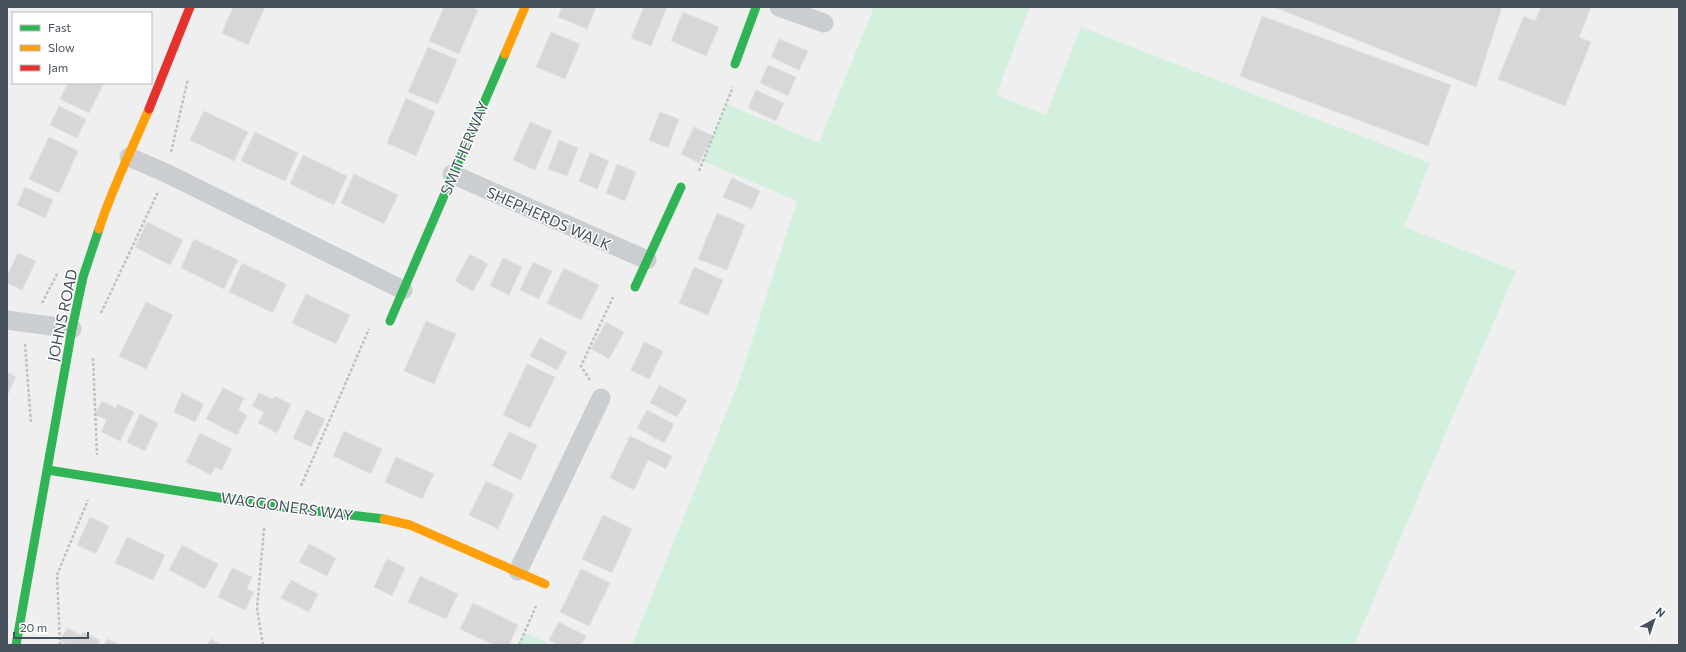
<svg xmlns="http://www.w3.org/2000/svg" width="1686" height="652" font-family="Commissioner,sans-serif">
	<style>
		.green { fill: #d3f0de }
		.building { fill: #d7d7d9; stroke: #e1e1e2 }
		.lines { fill: none; stroke-linecap: round; stroke-linejoin: round }
		.path { stroke: #b8c4c1; stroke-width: 2.5; stroke-dasharray: 3 2; stroke-linecap: butt }
		.street { stroke: #cbced0; stroke-width: 19 }
		.fast { stroke: #30b455; stroke-width: 9 }
		.slow { stroke: #ff9f0a; stroke-width: 9 }
		.jam { stroke: #e5322d; stroke-width: 9 }
		.labels { text-anchor: middle; dominant-baseline: central; stroke-width: 3; stroke-linejoin: round; paint-order: stroke }
		.street-label { font-size: 15px; fill: #46515d; stroke: #fff }
	</style>
	<rect width="100%" height="100%" fill="#f0efef"/>
	<!-- green -->
	<path class="green" d="M874,7H1030L996,95L1046,115L1081,27L1430,163L1404,227L1516,271L1354,645H632L739,381L797,201L703,161L727,104L819,143Z
		M525,633L552,645H519Z"/>
	<!-- building -->
	<path class="building" d="M233,7H265L248,45L222,33Z
		M444,7H472L478,10L459,54L429,41Z
		M562,7H596L587,29L558,17Z
		M644,7H667L651,46L631,38Z
		M1274,7H1502L1476,87Z
		M1541,7H1591L1579,37L1591,42L1565,106L1498,79L1524,16L1535,21Z
		M683,12L719,27L706,56L671,41Z
		M1262,16L1451,85L1428,146L1240,76Z
		M551,32L580,44L565,79L536,67Z
		M779,39L808,51L799,70L771,57Z
		M428,47L457,60L438,104L408,92Z
		M768,65L796,77L788,96L760,83Z
		M68,83H104L89,113L60,99Z
		M756,90L784,103L776,121L748,108Z
		M406,98L435,112L416,156L387,143Z
		M59,106L86,119L77,138L50,125Z
		M204,111L248,132L234,161L190,140Z
		M660,112L679,119L668,148L649,140Z
		M530,122L552,131L535,170L513,160Z
		M694,127L713,136L699,163L681,154Z
		M255,132L298,153L285,181L241,161Z
		M49,137L78,151L59,193L29,179Z
		M559,140L578,148L567,176L548,169Z
		M590,153L609,161L597,189L579,181Z
		M303,155L347,176L334,205L290,184Z
		M617,164L636,172L625,201L606,193Z
		M354,174L398,195L384,224L341,203Z
		M732,178L760,191L752,209L723,197Z
		M25,187L53,200L45,218L17,205Z
		M717,213L745,225L727,270L698,259Z
		M147,222L183,240L170,265L135,247Z
		M194,239L238,260L224,289L181,268Z
		M18,253L36,261L22,290L7,283V276Z
		M470,254L488,264L473,291L455,281Z
		M503,258L522,267L509,295L490,286Z
		M533,262L552,271L539,299L520,290Z
		M242,263L286,284L273,313L229,292Z
		M694,267L723,280L708,315L679,303Z
		M564,268L599,285L581,320L547,303Z
		M306,294L350,315L336,344L292,323Z
		M146,302L173,315L146,369L119,356Z
		M426,321L456,334L434,384L404,371Z
		M606,322L624,332L609,359L591,349Z
		M540,338L567,352L557,370L530,356Z
		M644,342L663,351L649,379L631,370Z
		M527,364L555,377L530,428L503,415Z
		M7,372L16,377L7,396Z
		M659,385L687,400L677,417L650,403Z
		M223,388L244,398L238,410L247,415L237,435L206,419Z
		M182,393L204,404L195,422L174,412Z
		M259,393L273,399L274,396L291,404L277,433L258,423L264,412L252,406Z
		M102,401L116,408L117,404L134,412L120,441L101,432L107,420L95,414Z
		M306,410L325,419L311,447L293,438Z
		M647,410L674,424L664,443L637,428Z
		M140,414L158,423L145,451L127,442Z
		M344,431L382,449L371,474L333,456Z
		M509,432L537,445L521,480L492,466Z
		M200,433L232,449L222,470L215,467L211,475L186,462Z
		M630,436L672,456L666,469L648,460L634,490L610,478Z
		M396,457L434,474L422,499L385,482Z
		M486,481L514,494L498,529L469,515Z
		M603,515L632,529L612,573L582,559Z
		M90,517L109,526L96,554L77,545Z
		M127,537L165,555L153,580L115,563Z
		M309,544L336,558L327,576L299,562Z
		M182,545L218,564L205,589L169,570Z
		M387,559L405,568L392,596L374,587Z
		M232,568L252,577L247,589L254,592L245,610L218,597Z
		M581,569L610,583L589,626L560,612Z
		M420,576L458,594L446,619L408,602Z
		M291,580L318,594L309,612L281,598Z
		M473,603L518,625L509,645H494L460,629Z
		M559,622L586,636L581,645H559L549,640Z
		M67,628L81,635L83,632L100,640L98,645H67L60,641Z
		M107,639L120,645H104Z
		M211,639L222,645H207Z"/>
	<g class="lines">
		<!-- path -->
		<path class="path" d="M171,152L188,79
			M699,171L733,87
			M42,303L58,272
			M101,313L158,192
			M25,344L31,423
			M93,358L97,455
			M590,380L581,366L613,297
			M301,486L369,329
			M60,645L57,575L88,500
			M263,645L257,609L264,528
			M519,645L536,606"/>
		<!-- street -->
		<path class="street" d="M779,7L824,23
			M129,157L166,173L403,290
			M452,174L647,260
			M7,320L72,329
			M518,571L601,398"/>
		<!-- fast -->
		<path class="fast" d="M735,64L756,7
			M635,287L681,187
			M390,321L505,54
			M48,470L266,505L384,519
			M16,645L72,329L83,277L99,229"/>
		<!-- slow -->
		<path class="slow" d="M505,54L525,7
			M99,229C112,188 132,149 149,109
			M384,519L410,525L545,584"/>
		<!-- jam -->
		<path class="jam" d="M149,109L190,7"/>
	</g>
	<g class="labels">
		<!-- street labels -->
		<g class="street-label">
			<text transform="translate(464 148) rotate(-67)">SMITHERWAY</text>
			<text transform="translate(549 218) rotate(24)">SHEPHERDS WALK</text>
			<text transform="translate(62 315) rotate(-78)">JOHNS ROAD</text>
			<text transform="translate(287 506) rotate(8)">WAGGONERS WAY</text>
		</g>
	</g>
	<!-- border -->
	<rect width="1686" height="652" fill="none" stroke="#46515d" stroke-width="16"/>
	<!-- legend -->
	<rect x="12" y="12" width="140" height="72" fill="#ffffff" stroke="#b5b9be"/>
	<rect x="20" y="25" width="20" height="6" fill="#30b455" stroke="#b5b9be"/>
	<text x="48" y="32" font-size="12" fill="#46515d">Fast</text>
	<rect x="20" y="45" width="20" height="6" fill="#ff9f0a" stroke="#b5b9be"/>
	<text x="48" y="52" font-size="12" fill="#46515d">Slow</text>
	<rect x="20" y="65" width="20" height="6" fill="#e5322d" stroke="#b5b9be"/>
	<text x="48" y="72" font-size="12" fill="#46515d">Jam</text>
	<!-- north arrow -->
	<g transform="translate(1654 620) rotate(40)" stroke="#ffffff" stroke-width="3" paint-order="stroke">
	<path d="M0-3L7 15L0 10L-7 15Z" fill="#46515d"/>
	<text y="-6" font-size="11" font-weight="bold" text-anchor="middle" fill="#46515d">N</text>
	</g>
	<!-- scale -->
	<path d="M14 632v6h74v-6" fill="none" stroke="#46515d" stroke-width="2"/>
	<text x="20" y="632" font-size="12" fill="#46515d" stroke="#ffffff" stroke-width="3" paint-order="stroke">20 m</text>
</svg>
